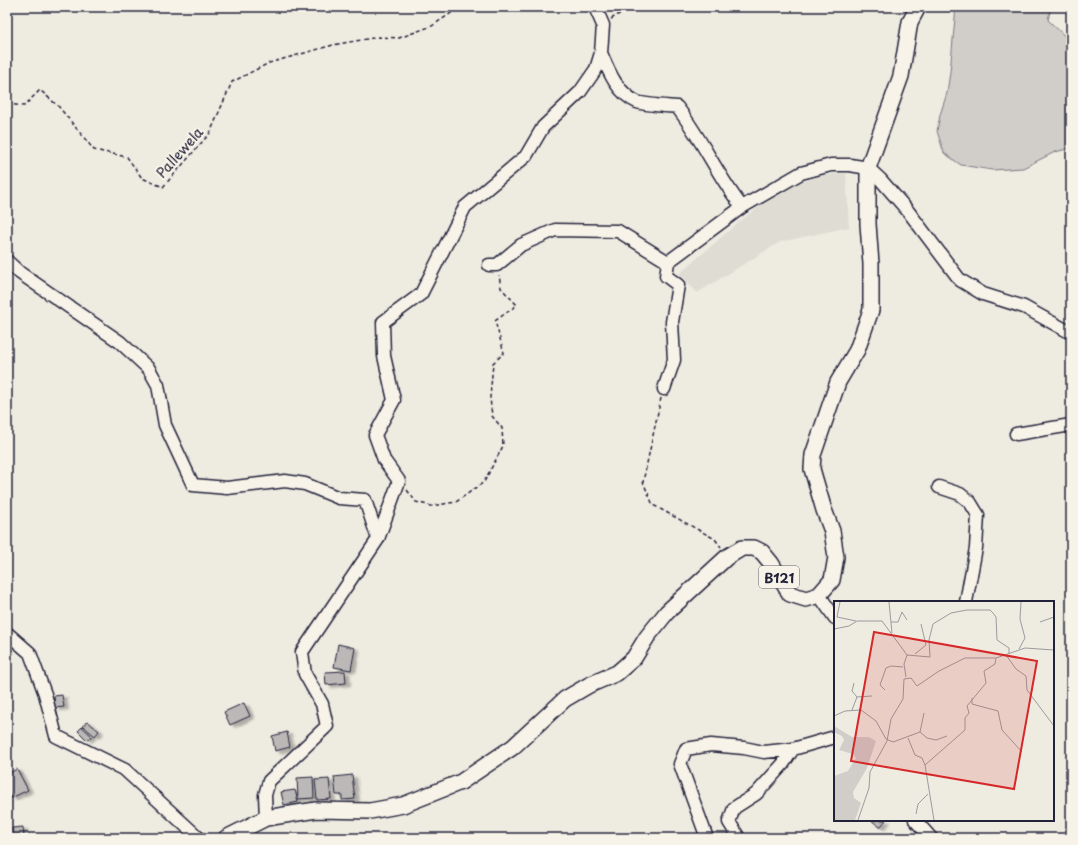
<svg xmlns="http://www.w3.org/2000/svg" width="1078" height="845" font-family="'Playpen Sans',sans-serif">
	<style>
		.built { fill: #dfdcd4 }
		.green { fill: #d1cdc9; stroke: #7a7882 }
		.building { fill: #bbb8b7; stroke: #22223b; filter: url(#shadow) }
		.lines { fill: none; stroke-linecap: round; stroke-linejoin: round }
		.minor-casing { stroke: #22223b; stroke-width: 15 }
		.major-casing { stroke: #22223b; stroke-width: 18 }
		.path { stroke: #22223b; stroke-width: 1.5; stroke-dasharray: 4 3; stroke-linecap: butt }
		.minor { stroke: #f7f3e8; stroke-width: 12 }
		.major { stroke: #f7f3e8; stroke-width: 15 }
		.labels { text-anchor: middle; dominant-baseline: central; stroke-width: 4; stroke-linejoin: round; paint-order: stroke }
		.shield { fill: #f7f3e8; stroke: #62616f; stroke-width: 1 }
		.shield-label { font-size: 13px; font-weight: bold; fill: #22223b }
		.street-label { font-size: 14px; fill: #22223b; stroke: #f7f3e8 }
		.inset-road { fill: none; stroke: #9c9b9f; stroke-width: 1 }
		.view { fill: #d62828; fill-opacity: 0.15; stroke: #d62828; stroke-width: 2 }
		.inset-edge { fill: none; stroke: #22223b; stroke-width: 2 }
	</style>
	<defs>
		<filter id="shadow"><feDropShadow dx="4.5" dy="2.5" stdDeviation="1" flood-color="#0004"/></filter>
	</defs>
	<rect width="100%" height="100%" fill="#eeebe1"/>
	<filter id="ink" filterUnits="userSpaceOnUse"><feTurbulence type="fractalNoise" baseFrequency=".025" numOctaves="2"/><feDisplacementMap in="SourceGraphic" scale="8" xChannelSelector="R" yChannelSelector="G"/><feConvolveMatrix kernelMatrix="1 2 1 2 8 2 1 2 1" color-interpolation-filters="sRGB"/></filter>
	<g filter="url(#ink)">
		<!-- built -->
		<path class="built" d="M834,174H846L849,227L780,242L697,293L679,274L740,221L763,204L799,183L818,176Z"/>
		<!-- green -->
		<path class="green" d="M956,7H1051L1048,20L1071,42V148L1055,152L1023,168L992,170L961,165L944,153L937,131L940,115L947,93L950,72Z"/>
		<!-- building -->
		<path class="building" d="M338,644L355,648L351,670L334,667Z
			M345,671L346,683L326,685L325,672Z
			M62,695L64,707L55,708L54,696Z
			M244,703L250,716L230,725L224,712Z
			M87,721L99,731L95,736L83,726Z
			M82,727L92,736L87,740L78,731Z
			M287,732L290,747L275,751L272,736Z
			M17,769L28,790L11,798L7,790V774Z
			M352,775L355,799L342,800V795H336L334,777Z
			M313,777L314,798L298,799L297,778Z
			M329,779L331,799L317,800L315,780Z
			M295,790L298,802L284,805L281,792Z
			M871,820H886L880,827Z
			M23,827L24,837L13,838L12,828Z"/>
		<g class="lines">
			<defs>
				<path id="minor" d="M601,53C609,72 617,93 637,102C646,105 666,106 677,107C702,139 717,175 742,207
					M7,261L20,273L120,342L149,369L158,385L165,425L193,485L227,488L285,481L305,484L339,498L365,500L378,539
					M489,265H497L521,245L555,230L618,231L668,262
					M664,389L674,360L672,322L678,285L666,276L668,262L742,207L801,173L831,165H850L868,168L880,179L908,211L960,280L983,294L1024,307L1071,333
					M1016,434L1071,425
					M939,487L960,494L970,502L978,515L976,548L966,602
					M819,595L835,618
					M7,633L30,653L45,694L56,736L125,770L199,838
					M266,818L265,795L269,781L327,726L322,704L305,674L302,652L378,539L399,481L384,460L375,435L394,400L384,356L383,322L421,294L465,207L526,156L543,127L580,92L596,69L601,53L603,25L595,7
					M915,820L931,838
					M707,838L680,764L686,749L711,745L744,748L764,752L793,749L835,737
					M739,838L729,822L734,808L756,794L783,764L793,749"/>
				<path id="major" d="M226,838L266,818L316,810L370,811L403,805L461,782L513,747L565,699L589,685L617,673L634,658L647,637L667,612L727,557L742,548H754L762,552L771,563L790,594L806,599L819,595L832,580L836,557L832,531L824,510L812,469L813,455L838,382L857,350L871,310V264L868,224V168L901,76L910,22L918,7"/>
			</defs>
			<!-- minor casing -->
			<use href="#minor" class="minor-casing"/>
			<!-- major casing -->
			<use href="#major" class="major-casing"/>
			<!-- path -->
			<path class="path" d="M611,19L631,7
				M7,104L24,106L40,90L59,107L94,150L127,157L142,178L163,187L210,133L232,82L269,63L333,45L378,37L399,38L432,26L460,7
				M661,398L643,482L653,505L715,539L721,547
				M407,490L416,502L431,506L456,502L484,482L503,446L502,428L492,416L490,398L493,363L504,353L495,321L517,305L501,288L499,275"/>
			<!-- minor -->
			<use href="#minor" class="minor"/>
			<!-- major -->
			<use href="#major" class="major"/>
		</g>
	</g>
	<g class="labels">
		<!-- shield labels -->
		<rect class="shield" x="759" y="566" width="40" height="22" rx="3"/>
		<g class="shield-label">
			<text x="779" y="577">B121</text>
		</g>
		<!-- street labels -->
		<g class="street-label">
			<text transform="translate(179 152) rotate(-48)">Pallewela</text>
		</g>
	</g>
	<!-- overview -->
	<g transform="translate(834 601)">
		<rect width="220" height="220" fill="#eeebe1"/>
		<path d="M0,125L18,136H35L42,140L33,167L19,191L20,197L27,202L21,219H0V175L14,170L22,157L19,153L5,149L10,139L8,135L0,131Z" fill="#d1cdc9"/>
		<path class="inset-road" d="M6,1L3,16L22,20M55,1L58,32M57,21H64L68,11L73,19M206,21L220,16M0,28L15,25L23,20H48L73,54L70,63L72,76M185,48L191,37L186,18L187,1M81,53L92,44L87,23M73,54L96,56L95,39L99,23L117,12L133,9H156L159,12L162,16L163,39L175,47V53M172,54L182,68L192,75L193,89L220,125M20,82L18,90L23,96M51,89L46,84L52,67L57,65L69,66M138,97V103L164,110L168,129L188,151M18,109L23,96L38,95M90,112L86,131L93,137L102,139L113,135M0,115L11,110L27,109L42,120L52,138L59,141L86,131M74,137L81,154L88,157L91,164M82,213L84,203L94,193M24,219L35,187L36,171L53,140L57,118L69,98L70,78L77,77L83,85L105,70L131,57H162L191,47L220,49M100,219L91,164L131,129V117L135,112L133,105L152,82L150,70L161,63L162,57"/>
		<path class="view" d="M40,31L203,60L180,188L17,160Z"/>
		<rect width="220" height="220" class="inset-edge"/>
	</g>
	<!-- margin -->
	<rect width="1078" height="845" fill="none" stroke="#f7f3e8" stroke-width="24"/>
	<rect x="12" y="12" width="1054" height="821" fill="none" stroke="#22223b" stroke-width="1.5" filter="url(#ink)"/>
</svg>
